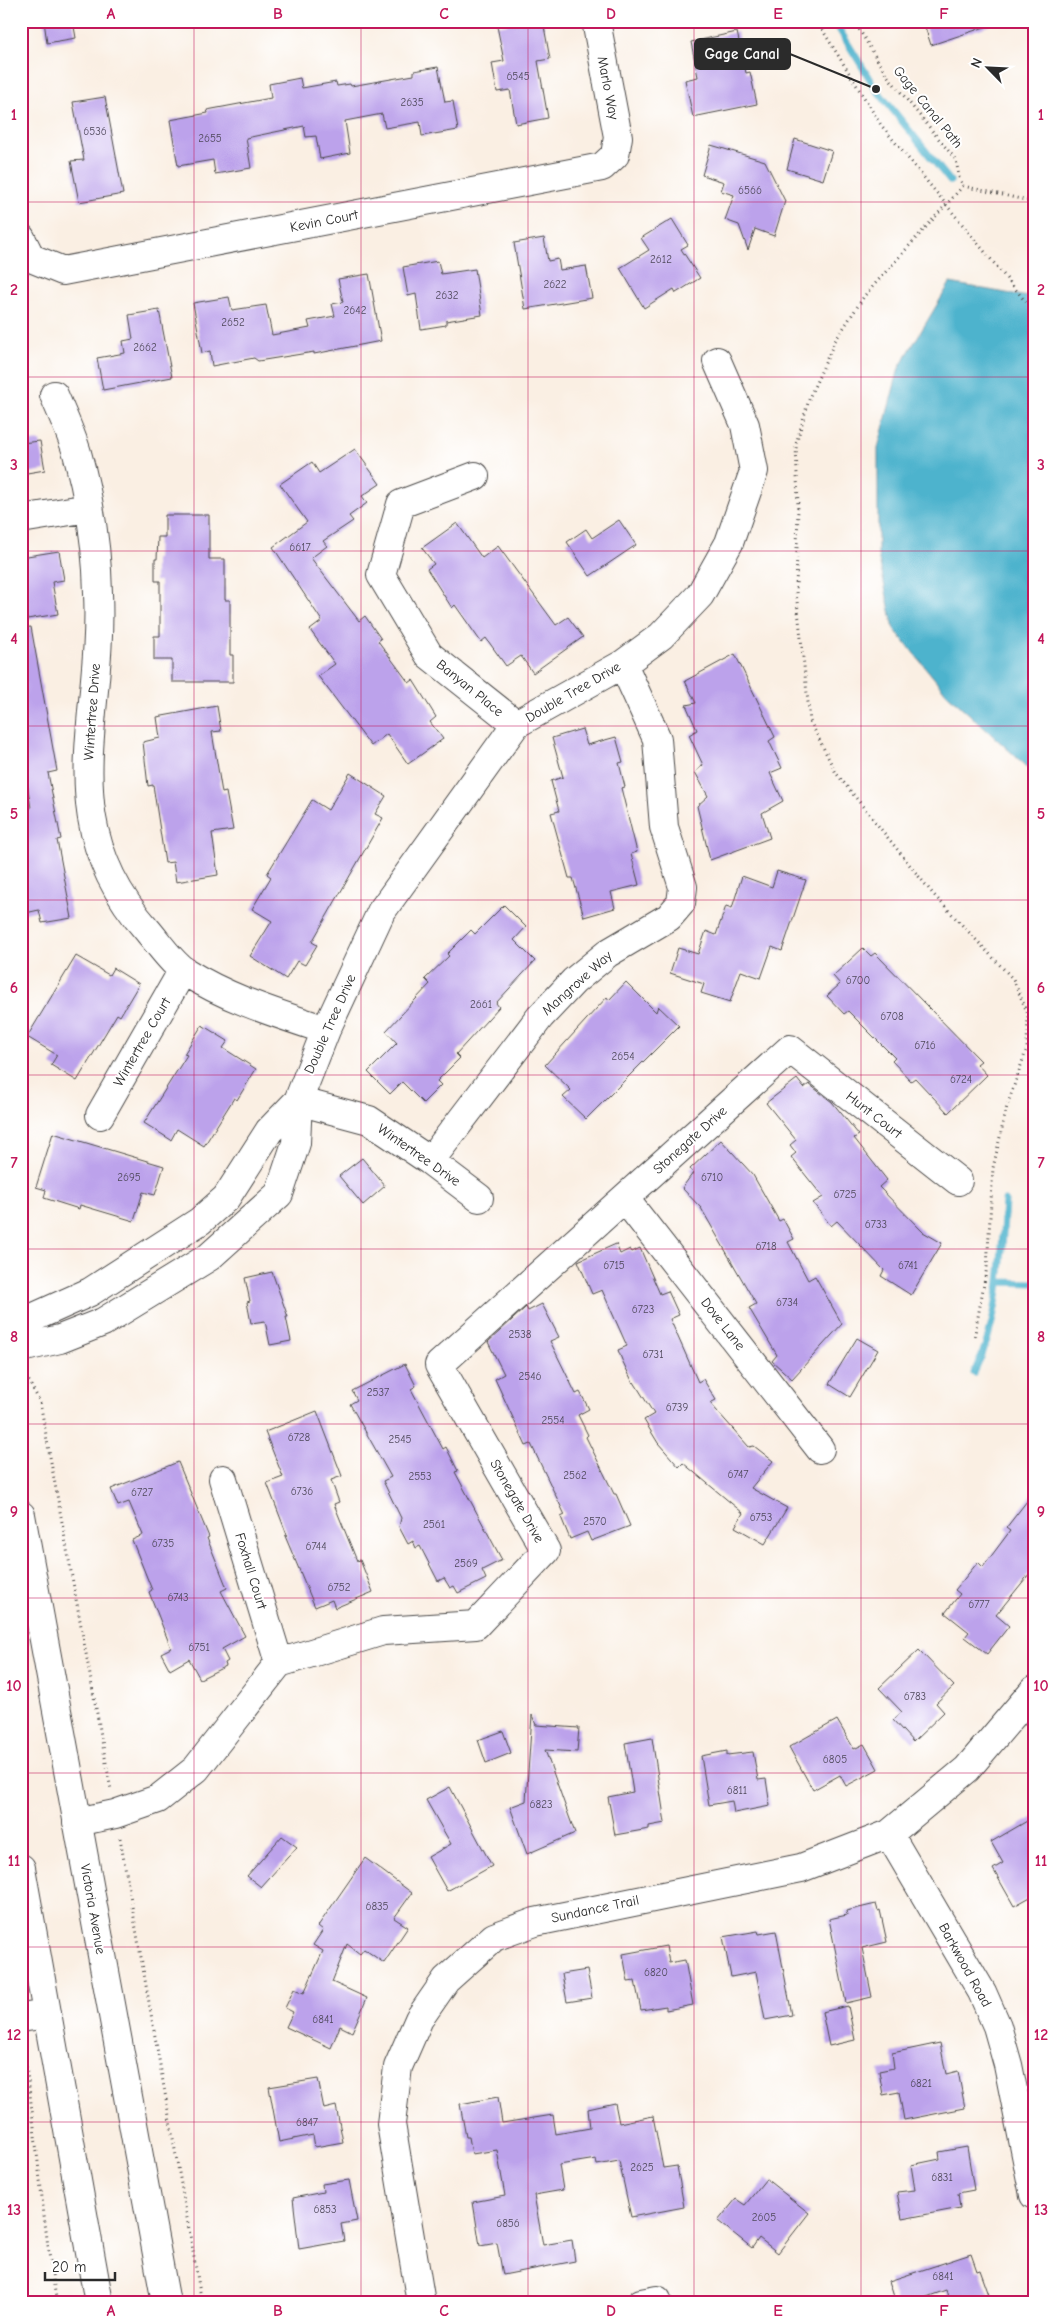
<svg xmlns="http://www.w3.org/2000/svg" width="1055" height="2324" font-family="'Comic Neue',sans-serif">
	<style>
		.water { fill: #4eb3cd; stroke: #3c6f7c }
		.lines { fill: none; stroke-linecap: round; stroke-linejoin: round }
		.stream { stroke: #4eb3cd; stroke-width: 7 }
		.building { fill: #bca2eb }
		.minor-casing { stroke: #4a4847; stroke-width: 30 }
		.major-casing { stroke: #4a4847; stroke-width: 30 }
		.path { stroke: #4a4847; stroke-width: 3; stroke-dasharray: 1 4; stroke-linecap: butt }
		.minor { stroke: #fff; stroke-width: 28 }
		.major { stroke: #fff; stroke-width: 28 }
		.grid { fill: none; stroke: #c2185b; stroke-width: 1; stroke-opacity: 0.55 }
		.labels { text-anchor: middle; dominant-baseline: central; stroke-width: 4; stroke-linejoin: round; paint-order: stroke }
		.number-label { font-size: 11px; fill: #4f495b }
		.street-label { font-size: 14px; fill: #2b2b2b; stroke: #fff }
		.leader { fill: none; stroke: #2b2b2b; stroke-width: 2 }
		.callout-dot { fill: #2b2b2b; stroke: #fff; stroke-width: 2 }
		.callout { fill: #2b2b2b; stroke: #2b2b2b; stroke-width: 2 }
		.callout-label { font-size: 15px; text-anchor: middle; font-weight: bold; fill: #fff }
		.neatline { fill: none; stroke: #c2185b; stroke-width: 2 }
		.grid-label { font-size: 16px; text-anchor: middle; font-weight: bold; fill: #c2185b }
	</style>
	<rect width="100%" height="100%" fill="#fff"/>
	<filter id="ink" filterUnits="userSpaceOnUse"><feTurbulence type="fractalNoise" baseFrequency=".02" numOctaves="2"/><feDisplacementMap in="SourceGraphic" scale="10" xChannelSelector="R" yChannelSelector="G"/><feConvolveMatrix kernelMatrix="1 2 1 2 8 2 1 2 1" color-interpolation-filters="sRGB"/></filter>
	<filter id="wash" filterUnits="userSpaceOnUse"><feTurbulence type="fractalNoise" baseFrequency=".0096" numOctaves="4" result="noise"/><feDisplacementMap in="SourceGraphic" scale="20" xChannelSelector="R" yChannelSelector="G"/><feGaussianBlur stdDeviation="1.12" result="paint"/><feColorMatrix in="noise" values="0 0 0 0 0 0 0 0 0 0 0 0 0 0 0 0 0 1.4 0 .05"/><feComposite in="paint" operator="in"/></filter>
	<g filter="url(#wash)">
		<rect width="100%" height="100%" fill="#faefe3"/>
		<!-- water -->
		<path class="water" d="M950,283L1034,298V773L947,694L894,629L878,555V448L899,368Z"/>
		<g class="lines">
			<!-- stream -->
			<path class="stream" d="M834,21L876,89L950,181
				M1000,1282L1034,1283
				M974,1373C1001,1319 1001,1261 1005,1201"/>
		</g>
		<g id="blocks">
			<!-- building -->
			<path class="building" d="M44,21H73L76,38L47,43Z
				M525,21H543L550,59L538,61L548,118L516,124L510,90L497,92L492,63L504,61L497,26Z
				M923,21H991V25L931,45Z
				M737,32L746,73L750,72L757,104L693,117L685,80L698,77L691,42Z
				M438,67L445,102L453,101L458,130L422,136L420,122L385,128L382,114L345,121L350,153L320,159L316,136L306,137L304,126L246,138L251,168L215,174L213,160L178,166L170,120L208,113L207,110L271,98L269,84L300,78L302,88L336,82L337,86L350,84L351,86L414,75V71Z
				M105,97L123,194L79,202L71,161L84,160L73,102Z
				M795,139L832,151L823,180L787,169Z
				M711,145L765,161L785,201L774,236L755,229L748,250L739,225L725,220L734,195L721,191L724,182L702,175Z
				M672,219L688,245L681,249L700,278L676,293L674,289L644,308L620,268L649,250L641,238Z
				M544,238L548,261L558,259L560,270L586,266L592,298L525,309L514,243Z
				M438,261L441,274L475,269L482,315L446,321V325L421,329L416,294L408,296L403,267Z
				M369,274L381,341L314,354V352L258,361L254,358L212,366L210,351L202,353L193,303L229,297L232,310L266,305L272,335L310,328L308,321L335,316L332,304L343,302L338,279Z
				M159,310L172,377L103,390L97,358L125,353L123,341L133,339L129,315Z
				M40,441L45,470L21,474V443Z
				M355,449L380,484L362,496L367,503L349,516L353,521L323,541L327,546L311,558L359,621L365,616L381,639L378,641L409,683L413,680L436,717L430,722L443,739L408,764L387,734L371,746L318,676L335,664L310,630L322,621L273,547L307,522L280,484L312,462L319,473Z
				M165,515H209V559H225V600H230V655H233V682H172V660H154V636H160V581H155V559H157L158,537H165Z
				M619,520L636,545L590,576L567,542L586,529L592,538Z
				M457,523L482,558L498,546L556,625L568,617L583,637L533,673L521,656L506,666L486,638L481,642L455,605L452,608L427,569L434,564L422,548Z
				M59,551L64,580L52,582L58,614L21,620V557Z
				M31,627L57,771L48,773L61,839L57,840L72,918L42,923L39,910L21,914V810L31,808L24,764L21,765V628Z
				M735,654L775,737L769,741L782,768L770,773L783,801L762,813L770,838L710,860L697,806L708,796L695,772L703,765L689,735L697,730L686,705L696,703L685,681Z
				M217,706L221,731L212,732L222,793L226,792L233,830L212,833L218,875L176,882L173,862L165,863L153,785L148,786L143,742L160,738L157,717Z
				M582,729L587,745L616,737L623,762L619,763L625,787L621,788L637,852L631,854L639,885L611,892L615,908L584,917L573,878H569L551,813L559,811L551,781L563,777L552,738Z
				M350,773L386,796L375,814L383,818L312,942L317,945L305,965L297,961L286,979L250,956L272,921L252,909L271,877L267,874L312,800L328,810Z
				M777,871L806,880L782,951L772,947L761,978L741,971L730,1002L701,993L704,984L670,973L678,948L698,954L706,931L716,935L726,906L732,908L742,876L772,887Z
				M504,905L526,927L514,940L535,961L496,1003L499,1007L456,1054L460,1058L437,1081L441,1085L423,1103L402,1082L390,1094L368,1072L397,1043L386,1031L430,984L425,979L449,956L447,954L471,930L475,934Z
				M863,948L871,956L875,953L981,1061L977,1064L987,1075L948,1113L915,1078L911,1081L892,1061L895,1058L848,1011L844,1014L827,996L840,984L833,976Z
				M76,956L109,975L113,968L139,984L120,1016L117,1014L77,1081L51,1065L57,1055L27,1037Z
				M626,982L656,1012L658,1006L679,1026L586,1119L563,1097L571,1090L545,1065L607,997L609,1000Z
				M202,1025L228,1041L223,1048L256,1069L237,1100L234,1098L204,1146L177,1129L171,1140L144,1123L187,1055L184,1054Z
				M797,1079L804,1088L809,1084L832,1102L859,1135L854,1138L887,1180L879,1187L923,1232L942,1243L911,1295L881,1276L884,1270L837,1221L831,1226L813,1203L823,1197L791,1157L796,1153L790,1145L796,1140L766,1103Z
				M53,1133L164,1166L155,1195L143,1192L134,1221L80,1205L79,1209L44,1198L46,1190L36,1187Z
				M721,1140L753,1175L779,1221L783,1219L794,1239L788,1242L808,1280L815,1276L842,1324L792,1379L772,1361L777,1355L749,1308L756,1304L701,1208L682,1188L693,1173L690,1169Z
				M362,1158L385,1186L363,1205L339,1176Z
				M616,1244L620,1254L630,1249L632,1252L640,1248L660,1294L668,1291L679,1315L670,1319L698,1382L703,1379L716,1400L710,1403L749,1447L754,1446L773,1461L751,1488L787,1508L765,1544L735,1527L743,1513L683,1463L679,1467L658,1443L644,1420L654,1414L634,1382L633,1383L622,1360L618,1350L627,1346L602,1290L592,1294L578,1261Z
				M272,1272L288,1317H286L291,1341L270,1345L265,1321L251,1323L247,1302L250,1301L245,1278Z
				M542,1304L559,1337L550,1341L576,1394L580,1392L589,1409L578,1415L588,1435L586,1437L614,1494H616L630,1526L591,1541L587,1532L570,1539L561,1517L565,1515L531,1444L526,1446L495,1379L504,1374L488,1342L526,1307L528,1311Z
				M857,1338L878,1350L850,1397L829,1384Z
				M405,1364L416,1386L411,1389L443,1449L446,1447L458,1471L455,1472L502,1560L482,1570L486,1579L458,1593L454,1586L450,1588L444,1578L438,1581L420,1546L416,1548L413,1541L408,1544L399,1527L401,1518L383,1481L391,1477L350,1404L357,1400L352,1391Z
				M317,1411L342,1476L331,1480L339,1502L334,1504L357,1561L360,1560L373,1592L335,1608L332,1600L315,1607L285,1536L287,1535L267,1483L283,1477L265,1432Z
				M178,1462L209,1537L207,1538L227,1588L221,1591L245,1636L222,1649L228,1661L225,1663L226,1666L200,1679L189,1659L170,1670L161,1653L171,1648L149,1592L152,1590L132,1540L143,1535L129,1502L118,1506L111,1489Z
				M1034,1492V1568L996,1615L1009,1626L987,1654L965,1637L969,1632L945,1613L960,1594L955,1590L978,1562L983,1567L1010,1531L1006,1528Z
				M919,1650L954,1686L936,1703L944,1712L913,1742L893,1720L902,1712L879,1688Z
				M532,1715L536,1725L579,1728L577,1752L545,1750L575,1833L527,1854L510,1807L526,1801Z
				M837,1720L854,1749L864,1744L878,1769L846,1786L840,1775L813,1790L789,1747Z
				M503,1731L511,1753L486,1763L478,1740Z
				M652,1738L665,1823L649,1826V1829L615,1835L608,1797L633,1792L625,1743Z
				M727,1751V1755L753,1752L758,1780L766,1779L770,1806L734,1813L732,1801L709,1805L701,1756Z
				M450,1787L492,1866L447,1891L428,1857L451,1844L426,1800Z
				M1034,1817V1895L1014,1906L993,1869L1003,1863L991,1842Z
				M282,1836L297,1847L261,1887L247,1876Z
				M365,1858L412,1893L394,1918L408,1927L384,1963L364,1949L360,1954L347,1944L332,1982L367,1998L352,2032L340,2026L331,2048L286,2027L293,2012L285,2008L294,1989L304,1993L323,1951L313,1945L323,1930L318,1926Z
				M876,1904L878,1911L880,1910L887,1942L862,1948L872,1997L846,2003L829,1919L847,1915L846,1911Z
				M758,1931L759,1934L776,1931L792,2015L765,2020L756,1972L731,1977L723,1937Z
				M666,1946L669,1963L685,1960L693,2005L666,2010V2006L641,2010L635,1981L628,1982L623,1954Z
				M587,1970L592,1998L567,2002L562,1974Z
				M848,2006L855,2040L829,2046L822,2012Z
				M940,2043L946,2074L958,2071L965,2108L904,2120L899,2092L883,2095L879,2071L894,2068L892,2053Z
				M318,2079L324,2109L336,2106L343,2142L315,2147L313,2135L279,2142L269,2087Z
				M498,2097L502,2123L553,2115L556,2134L590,2128L588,2109L615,2103L619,2123L653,2116L663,2168L677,2166L684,2207L631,2217L619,2161L597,2165L596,2159L559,2165L563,2190L534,2195L543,2245L572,2240L575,2261L503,2275L497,2243L480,2246L473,2202L505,2196L497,2150L472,2154L469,2137H466L460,2104Z
				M967,2147L974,2190L958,2193L960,2208L902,2219L897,2192L915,2190L911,2165L940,2159L939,2152Z
				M766,2179L809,2213L778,2253L759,2238L752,2248L718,2221L736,2199L745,2205Z
				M349,2180L357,2221L341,2224L344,2241L299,2249L293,2198L323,2192L322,2184Z
				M971,2254L977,2271L980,2270L992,2303H950L946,2290L910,2303H896L889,2281Z"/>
		</g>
	</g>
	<g filter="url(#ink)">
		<use href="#blocks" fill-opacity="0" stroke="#4a4847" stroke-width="1"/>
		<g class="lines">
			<defs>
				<path id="minor" d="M21,238L31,258L63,271L602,167L615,155L618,137L596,21
					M54,395C62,414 71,433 77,453C89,497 97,547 98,593C104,721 50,821 148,931C159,944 171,962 184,971C228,999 278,1014 326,1030
					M475,476L401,504L381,575L429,655L516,724
					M21,519L89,508
					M298,1101L369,1120L430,1161L479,1198
					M100,1115L183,970
					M430,1161L540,1017L574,981L608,953L669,917L681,903L683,887L664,827L657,739L623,664
					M625,1199L820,1449
					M21,1323L90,1292L200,1221L226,1198L269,1131L298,1101
					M21,1348L60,1339L103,1322L209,1257L279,1194L296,1143L298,1101L326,1030L381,912L516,724L623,664L661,636L700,595L729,543L754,471L745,425L717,361
					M223,1479L279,1663
					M77,1822L115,1814L158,1799L196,1769L279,1663L383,1631L476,1625L546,1551L439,1365L790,1049L958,1181
					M889,1834L982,1992L997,2026L1008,2065L1034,2195
					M21,2018L47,2014
					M421,2303L391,2124L398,2067L419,2019L446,1980L494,1937L535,1922L801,1868L889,1834L967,1769L1034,1690
					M641,2303L657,2300"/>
				<path id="major" d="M21,1515L166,2303
					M21,1868L99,2303"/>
			</defs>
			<!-- minor casing -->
			<use href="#minor" class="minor-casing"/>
			<!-- major casing -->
			<use href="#major" class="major-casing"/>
			<!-- path -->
			<path class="path" d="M817,21L881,125L1034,312
				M854,21L886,74L956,160L959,177L963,186L865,295L835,341L810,396L796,444L798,507L796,592L810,721L836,773L933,894L1013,979L1028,1014L1027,1048L1007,1106L993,1168L987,1267L974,1339
				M963,186L1034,202
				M24,1372L40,1402L111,1790
				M120,1838L202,2303
				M22,2042C37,2128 41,2216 57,2303"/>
			<!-- minor -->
			<use href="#minor" class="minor"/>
			<!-- major -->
			<use href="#major" class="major"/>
		</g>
	</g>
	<!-- grid -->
	<path class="grid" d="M194,21V2303M361,21V2303M528,21V2303M694,21V2303M861,21V2303M21,202H1034M21,377H1034M21,551H1034M21,726H1034M21,900H1034M21,1075H1034M21,1249H1034M21,1424H1034M21,1598H1034M21,1773H1034M21,1947H1034M21,2122H1034"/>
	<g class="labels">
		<!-- number labels -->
		<g class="number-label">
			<text x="518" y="76">6545</text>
			<text x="412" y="102">2635</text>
			<text x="95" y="131">6536</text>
			<text x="210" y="138">2655</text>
			<text x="750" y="190">6566</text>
			<text x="661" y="259">2612</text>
			<text x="555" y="284">2622</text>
			<text x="447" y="295">2632</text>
			<text x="355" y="310">2642</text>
			<text x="233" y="322">2652</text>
			<text x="145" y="347">2662</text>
			<text x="300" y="547">6617</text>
			<text x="858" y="980">6700</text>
			<text x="481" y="1004">2661</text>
			<text x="892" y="1016">6708</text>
			<text x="925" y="1045">6716</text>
			<text x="623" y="1056">2654</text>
			<text x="961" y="1079">6724</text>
			<text x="129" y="1177">2695</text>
			<text x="712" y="1177">6710</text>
			<text x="845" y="1194">6725</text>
			<text x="876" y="1224">6733</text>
			<text x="766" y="1246">6718</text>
			<text x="614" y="1265">6715</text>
			<text x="908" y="1265">6741</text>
			<text x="787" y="1302">6734</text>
			<text x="643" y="1309">6723</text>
			<text x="520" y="1334">2538</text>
			<text x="653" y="1354">6731</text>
			<text x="530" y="1376">2546</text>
			<text x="378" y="1392">2537</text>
			<text x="677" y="1407">6739</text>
			<text x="553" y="1420">2554</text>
			<text x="299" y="1437">6728</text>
			<text x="400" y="1439">2545</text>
			<text x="738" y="1474">6747</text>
			<text x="575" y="1475">2562</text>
			<text x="420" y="1476">2553</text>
			<text x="302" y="1491">6736</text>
			<text x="142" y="1492">6727</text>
			<text x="761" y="1517">6753</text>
			<text x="595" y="1521">2570</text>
			<text x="434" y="1524">2561</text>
			<text x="163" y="1543">6735</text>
			<text x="316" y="1546">6744</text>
			<text x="466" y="1563">2569</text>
			<text x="339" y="1587">6752</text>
			<text x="178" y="1597">6743</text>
			<text x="979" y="1604">6777</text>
			<text x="199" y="1647">6751</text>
			<text x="915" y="1696">6783</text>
			<text x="835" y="1759">6805</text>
			<text x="737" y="1790">6811</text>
			<text x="541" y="1804">6823</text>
			<text x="377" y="1906">6835</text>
			<text x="656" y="1972">6820</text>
			<text x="323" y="2019">6841</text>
			<text x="921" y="2083">6821</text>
			<text x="307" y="2122">6847</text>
			<text x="642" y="2167">2625</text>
			<text x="942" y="2177">6831</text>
			<text x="325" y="2209">6853</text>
			<text x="764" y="2217">2605</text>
			<text x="508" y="2223">6856</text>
			<text x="943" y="2276">6841</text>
		</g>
		<!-- street labels -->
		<g class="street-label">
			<text transform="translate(608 88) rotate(79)">Marlo Way</text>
			<text transform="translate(928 107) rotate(51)">Gage Canal Path</text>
			<text transform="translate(324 221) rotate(-11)">Kevin Court</text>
			<text transform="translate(470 688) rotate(39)">Banyan Place</text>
			<text transform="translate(573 692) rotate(-30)">Double Tree Drive</text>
			<text transform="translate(92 712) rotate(-86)">Wintertree Drive</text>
			<text transform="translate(577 983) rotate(-42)">Mangrove Way</text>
			<text transform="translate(330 1024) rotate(-66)">Double Tree Drive</text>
			<text transform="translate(142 1042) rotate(-60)">Wintertree Court</text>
			<text transform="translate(874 1115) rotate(38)">Hunt Court</text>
			<text transform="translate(690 1140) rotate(-42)">Stonegate Drive</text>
			<text transform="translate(419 1155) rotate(35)">Wintertree Drive</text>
			<text transform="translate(723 1324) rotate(52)">Dove Lane</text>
			<text transform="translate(517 1501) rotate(60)">Stonegate Drive</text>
			<text transform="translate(251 1571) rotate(73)">Foxhall Court</text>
			<text transform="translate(93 1909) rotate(80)">Victoria Avenue</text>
			<text transform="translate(595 1909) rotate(-12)">Sundance Trail</text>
			<text transform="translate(965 1965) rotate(61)">Barkwood Road</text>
		</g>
	</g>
	<!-- callouts -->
	<path class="leader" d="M876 89L790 54"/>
	<circle class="callout-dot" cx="876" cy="89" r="5"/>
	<rect class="callout" x="695" y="39" width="95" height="30" rx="5"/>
	<g class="callout-label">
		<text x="742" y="59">Gage Canal</text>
	</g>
	<!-- margin -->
	<rect width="1055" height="2324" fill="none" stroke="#fff" stroke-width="55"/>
	<!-- north arrow -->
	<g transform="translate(988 68) rotate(294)" stroke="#ffffff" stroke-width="4" paint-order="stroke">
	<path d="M0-4L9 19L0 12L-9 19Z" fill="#2b2b2b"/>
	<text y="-8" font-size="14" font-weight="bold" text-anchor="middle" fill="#2b2b2b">N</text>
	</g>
	<!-- scale -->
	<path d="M45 2272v8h70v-8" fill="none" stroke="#2b2b2b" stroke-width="2.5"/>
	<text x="52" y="2272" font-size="15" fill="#2b2b2b" stroke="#ffffff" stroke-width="4" paint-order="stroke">20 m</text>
	<rect x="28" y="28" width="1000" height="2268" class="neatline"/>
	<g class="grid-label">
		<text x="111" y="19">A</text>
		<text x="278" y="19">B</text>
		<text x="444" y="19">C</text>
		<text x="611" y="19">D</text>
		<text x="778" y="19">E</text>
		<text x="944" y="19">F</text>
		<text x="14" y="120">1</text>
		<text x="1041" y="120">1</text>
		<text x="14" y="295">2</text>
		<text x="1041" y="295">2</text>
		<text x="14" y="470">3</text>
		<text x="1041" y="470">3</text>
		<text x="14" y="644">4</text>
		<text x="1041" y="644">4</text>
		<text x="14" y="819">5</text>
		<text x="1041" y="819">5</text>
		<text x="14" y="993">6</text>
		<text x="1041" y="993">6</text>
		<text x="14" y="1168">7</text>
		<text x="1041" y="1168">7</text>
		<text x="14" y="1342">8</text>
		<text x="1041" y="1342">8</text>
		<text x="14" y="1517">9</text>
		<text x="1041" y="1517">9</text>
		<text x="14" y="1691">10</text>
		<text x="1041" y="1691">10</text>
		<text x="14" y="1866">11</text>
		<text x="1041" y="1866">11</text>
		<text x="14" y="2040">12</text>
		<text x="1041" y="2040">12</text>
		<text x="14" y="2215">13</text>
		<text x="1041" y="2215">13</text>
		<text x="111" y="2316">A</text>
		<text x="278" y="2316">B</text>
		<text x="444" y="2316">C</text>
		<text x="611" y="2316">D</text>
		<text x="778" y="2316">E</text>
		<text x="944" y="2316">F</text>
	</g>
</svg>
